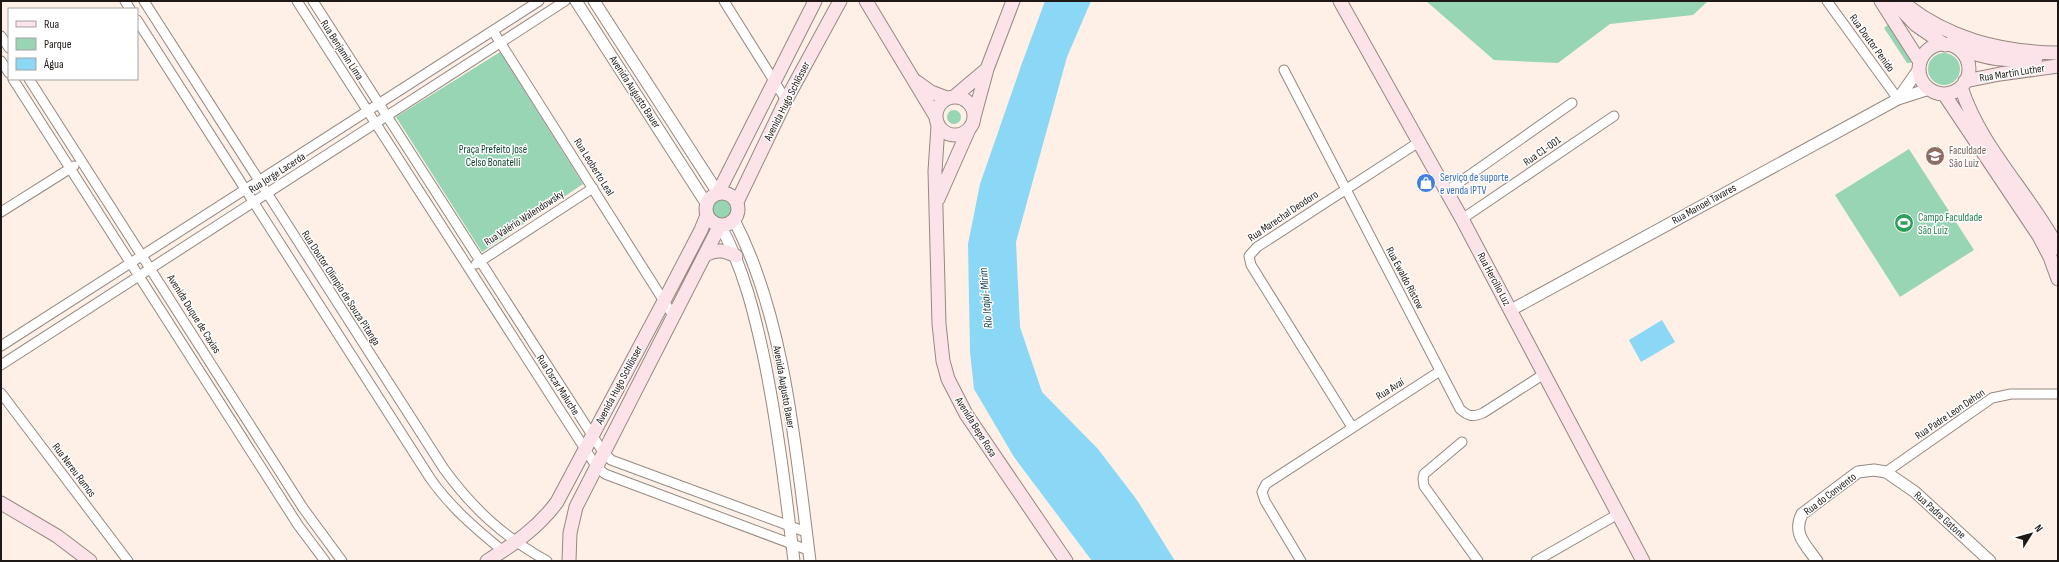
<svg xmlns="http://www.w3.org/2000/svg" width="2059" height="562" font-family="'Sofia Sans Condensed',sans-serif">
	<style>
		.green { fill: #97d5b5 }
		.water { fill: #8ad8f6 }
		.lines { fill: none; stroke-linecap: round; stroke-linejoin: round }
		.minor-casing { stroke: #958880; stroke-width: 11 }
		.tertiary-casing { stroke: #958880; stroke-width: 13 }
		.secondary-casing { stroke: #958880; stroke-width: 15 }
		.minor { stroke: #fff; stroke-width: 9 }
		.tertiary { stroke: #fff; stroke-width: 11 }
		.secondary { stroke: #fce3e9; stroke-width: 13 }
		.labels { text-anchor: middle; dominant-baseline: central; stroke-width: 3; stroke-linejoin: round; paint-order: stroke }
		.street-label { font-size: 11px; fill: #1e1916; stroke: #fff }
		.park-label { font-size: 11px; fill: #003e27; stroke: #fff }
		.education-label { font-size: 11px; fill: #785e54; stroke: #fff; text-anchor: start }
		.shop-label { font-size: 11px; fill: #366cbe; stroke: #fff; text-anchor: start }
		.leisure-label { font-size: 11px; fill: #27864d; stroke: #fff; text-anchor: start }
		.water-label { font-size: 12px; font-style: italic; fill: #153946; stroke: #fff }
	</style>
	<rect width="100%" height="100%" fill="#fff0e7"/>
	<!-- green -->
	<path class="green" d="M1426,1H1708L1693,15L1610,24L1558,63L1494,60Z
		M1890,23L1909,55L1911,63H1907L1884,28Z
		M500,52L583,184L482,252L396,117Z
		M1928 69a16 16 0 1 1 32 0a16 16 0 1 1-32 0Z
		M947 117a7 7 0 1 1 14 0a7 7 0 1 1-14 0Z
		M1909,149L1974,250L1900,297L1835,195Z
		M710 210a11 11 0 1 1 22 0a11 11 0 1 1-22 0Z"/>
	<!-- water -->
	<path class="water" d="M1045,1H1091L1067,57L1016,242L1020,327L1042,392L1098,449L1137,500L1175,561H1092L1014,457L974,389L970,352L968,244L980,184L1021,66Z
		M1662,320L1675,342L1641,362L1629,340Z"/>
	<g class="lines">
		<defs>
			<path id="minor" d="M125,1L130,9
				M144,1L444,469C474,510 503,536 547,561
				M297,1L596,466L605,474L808,550
				M313,1L603,452L611,460L806,532
				M724,1L786,100
				M1827,1L1898,99
				M137,20L430,478C450,507 476,529 503,551
				M493,31L674,317
				M1,36L9,48
				M1,61L9,73
				M1284,70L1460,409C1469,417 1473,417 1483,413L1544,374
				M13,79L298,525L325,561
				M29,79L303,508L342,561
				M1447,191L1572,103
				M1,212L74,166
				M1462,219L1614,116
				M476,264L593,188
				M1,346L539,1
				M1,365L565,1
				M1,393L128,561
				M1352,427L1251,265L1249,256L1257,247L1419,142
				M1462,442L1424,474L1423,479L1424,486L1478,561
				M1886,472L1992,398L2011,394H2058
				M1301,561L1265,501L1262,492L1266,484L1440,371
				M1536,561L1618,514"/>
			<path id="tertiary" d="M576,1L706,203
				M594,1L718,193
				M1898,99L1919,69
				M734,220C785,318 796,452 810,561
				M720,225C744,269 755,315 765,363C778,428 786,495 794,561
				M1511,310L1898,99L1929,89
				M1817,561C1806,545 1792,534 1802,514L1858,472L1874,470L1886,472L1915,492L1990,561"/>
			<path id="secondary" d="M866,1L936,117
				M1340,1L1462,219L1643,561
				M1881,1L1920,62
				M1901,1C1947,39 2000,52 2058,53
				M1896,4L1916,25L1945,45
				M1919 69a25 25 0 1 1 50 0a25 25 0 1 1-50 0Z
				M1958,48C1987,59 2005,62 2036,58
				M1965,81L2000,74L2058,66
				M917,82L931,92L947,98
				M1961,87C1980,147 2029,193 2058,248
				M1944,94L2039,236L2050,257L2058,279
				M954,97L987,69
				M936 116a19 19 0 1 1 38 0a19 19 0 1 1-38 0Z
				M974,117L987,69L1013,1
				M938,126L935,171L939,324L943,361L948,379L966,414L1066,561
				M706 209a16 16 0 1 1 32 0a16 16 0 1 1-32 0Z
				M718,193L815,1
				M938,199L969,129
				M737,202L786,100L840,1
				M705,255C717,249 724,250 736,256
				M1,503L57,536L90,561
				M487,561C514,544 538,528 557,502L664,301L701,230L707,215
				M569,561L570,533L576,507L720,225"/>
		</defs>
		<!-- minor casing -->
		<use href="#minor" class="minor-casing"/>
		<!-- tertiary casing -->
		<use href="#tertiary" class="tertiary-casing"/>
		<!-- secondary casing -->
		<use href="#secondary" class="secondary-casing"/>
		<!-- minor -->
		<use href="#minor" class="minor"/>
		<!-- tertiary -->
		<use href="#tertiary" class="tertiary"/>
		<!-- secondary -->
		<use href="#secondary" class="secondary"/>
	</g>
	<!-- icons -->
	<defs>
		<symbol id="university-disc" viewBox="-11 -11 22 22"><circle r="9.5" fill="#8d6e63" stroke="#fff"/><path d="M0-5L7-2L0 1L-7-2ZM-4 1L0 2.5L4 1V4Q0 6-4 4Z" fill="#fff"/></symbol>
		<symbol id="shop-disc" viewBox="-11 -11 22 22"><circle r="9.5" fill="#3f7fe0" stroke="#fff"/><path d="M-5-2.5h2.3a2.7 3.5 0 0 1 5.4 0H5L5.5 6h-11ZM-1.5-2.5h3a1.5 2.3 0 0 0-3 0Z" fill="#fff"/></symbol>
		<symbol id="stadium-disc" viewBox="-11 -11 22 22"><circle r="9.5" fill="#2e9e5b" stroke="#fff"/><path d="M0-5a6.5 5 0 1 0 0 10a6.5 5 0 1 0 0-10ZM-3.5-1.8h7v3.6h-7Z" fill="#fff"/></symbol>
	</defs>
	<g fill-rule="evenodd">
		<use href="#university-disc" x="1924" y="145" width="22" height="22"/>
		<use href="#shop-disc" x="1415" y="172" width="22" height="22"/>
		<use href="#stadium-disc" x="1893" y="212" width="22" height="22"/>
	</g>
	<g class="labels">
		<!-- street labels -->
		<g class="street-label">
			<text transform="translate(1872 43) rotate(54)">Rua Doutor Penido</text>
			<text transform="translate(342 50) rotate(57)">Rua Benjamin Lima</text>
			<text transform="translate(2012 73) rotate(-9)">Rua Martin Luther</text>
			<text transform="translate(635 92) rotate(57)">Avenida Augusto Bauer</text>
			<text transform="translate(787 101) rotate(-63)">Avenida Hugo Schlösser</text>
			<text transform="translate(1542 151) rotate(-35)">Rua C1-001</text>
			<text transform="translate(594 167) rotate(58)">Rua Leoberto Leal</text>
			<text transform="translate(277 173) rotate(-33)">Rua Jorge Lacerda</text>
			<text transform="translate(1704 204) rotate(-29)">Rua Manoel Tavares</text>
			<text transform="translate(1283 216) rotate(-34)">Rua Marechal Deodoro</text>
			<text transform="translate(524 218) rotate(-33)">Rua Valério Walendowsky</text>
			<text transform="translate(1405 278) rotate(62)">Rua Ewaldo Ristow</text>
			<text transform="translate(1494 279) rotate(62)">Rua Hercílio Luz</text>
			<text transform="translate(341 288) rotate(57)">Rua Doutor Olímpio de Souza Pitanga</text>
			<text transform="translate(194 314) rotate(58)">Avenida Duque de Caxias</text>
			<text transform="translate(558 385) rotate(57)">Rua Oscar Maluche</text>
			<text transform="translate(619 385) rotate(-62)">Avenida Hugo Schlösser</text>
			<text transform="translate(784 387) rotate(80)">Avenida Augusto Bauer</text>
			<text transform="translate(1390 389) rotate(-32)">Rua Avaí</text>
			<text transform="translate(1950 414) rotate(-34)">Rua Padre Leon Dehon</text>
			<text transform="translate(976 427) rotate(58)">Avenida Bepe Rosa</text>
			<text transform="translate(74 470) rotate(53)">Rua Nereu Ramos</text>
			<text transform="translate(1830 494) rotate(-37)">Rua do Convento</text>
			<text transform="translate(1940 515) rotate(42)">Rua Padre Gatone</text>
		</g>
		<!-- park labels -->
		<g class="park-label">
			<text x="493" y="149">Praça Prefeito José<tspan x="493" dy="13">Celso Bonatelli</tspan></text>
		</g>
		<!-- education labels -->
		<g class="education-label">
			<text x="1949" y="150">Faculdade<tspan x="1949" dy="13">São Luiz</tspan></text>
		</g>
		<!-- shop labels -->
		<g class="shop-label">
			<text x="1440" y="177">Serviço de suporte<tspan x="1440" dy="13">e venda IPTV</tspan></text>
		</g>
		<!-- leisure labels -->
		<g class="leisure-label">
			<text x="1918" y="217">Campo Faculdade<tspan x="1918" dy="13">São Luiz</tspan></text>
		</g>
		<!-- water labels -->
		<g class="water-label">
			<text transform="translate(986 298) rotate(-95)">Rio Itajaí-Mirim</text>
		</g>
	</g>
	<!-- border -->
	<rect width="2059" height="562" fill="none" stroke="#1e1916" stroke-width="4"/>
	<!-- legend -->
	<rect x="8" y="8" width="130" height="72" fill="#ffffff" stroke="#a5a3a2"/>
	<rect x="16" y="21" width="20" height="6" fill="#fce3e9" stroke="#a5a3a2"/>
	<text x="44" y="28" font-size="12" fill="#1e1916">Rua</text>
	<rect x="16" y="38" width="20" height="12" fill="#97d5b5" stroke="#a5a3a2"/>
	<text x="44" y="48" font-size="12" fill="#1e1916">Parque</text>
	<rect x="16" y="58" width="20" height="12" fill="#8ad8f6" stroke="#a5a3a2"/>
	<text x="44" y="68" font-size="12" fill="#1e1916">Água</text>
	<!-- north arrow -->
	<g transform="translate(2031 534) rotate(53)" stroke="#ffffff" stroke-width="3" paint-order="stroke">
	<path d="M0-3L7 15L0 10L-7 15Z" fill="#1e1916"/>
	<text y="-6" font-size="11" font-weight="bold" text-anchor="middle" fill="#1e1916">N</text>
	</g>
</svg>
